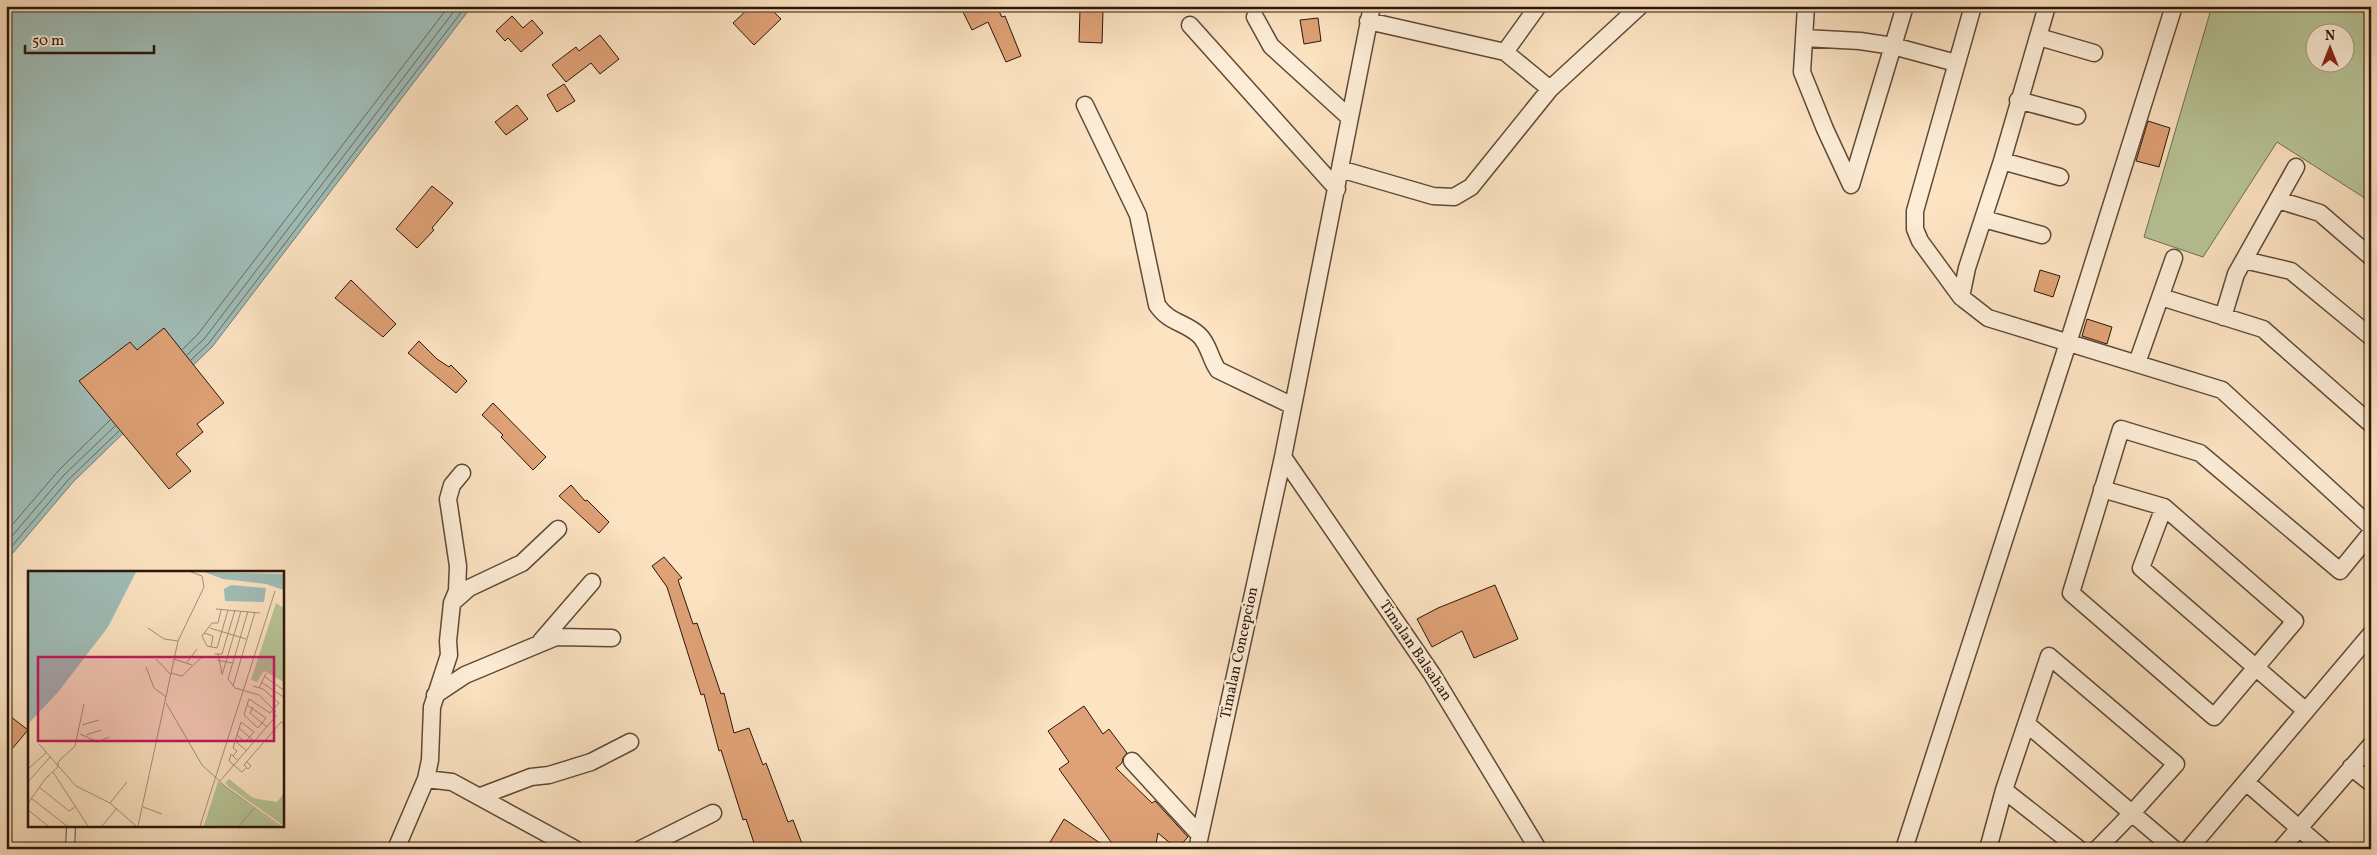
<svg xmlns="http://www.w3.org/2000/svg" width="2377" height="855" font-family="Vollkorn,serif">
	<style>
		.green { fill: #b8c598; stroke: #726e50; fill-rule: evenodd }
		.water { fill: #a0bdb8; stroke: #717b72 }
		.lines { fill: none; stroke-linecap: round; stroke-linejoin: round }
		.shore { stroke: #666a60; stroke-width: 1 }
		.building { fill: #dfa176; stroke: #2b1709 }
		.lane-casing { stroke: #5f4a37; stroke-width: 10 }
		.street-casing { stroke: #5f4a37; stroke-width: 19 }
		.lane { stroke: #fdedd7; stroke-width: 8 }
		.street { stroke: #fdedd7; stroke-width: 16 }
		.labels { text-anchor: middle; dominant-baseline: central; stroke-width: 4.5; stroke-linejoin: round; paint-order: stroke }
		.street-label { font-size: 15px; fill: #2b1709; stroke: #fdedd7 }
		.inset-road { fill: none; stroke: #a89178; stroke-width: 1 }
		.view { fill: #c2185b; fill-opacity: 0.15; stroke: #c2185b; stroke-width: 2.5 }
		.inset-edge { fill: none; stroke: #2b1709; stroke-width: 2.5 }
	</style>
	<rect width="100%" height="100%" fill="#fce3c2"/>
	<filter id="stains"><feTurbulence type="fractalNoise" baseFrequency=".004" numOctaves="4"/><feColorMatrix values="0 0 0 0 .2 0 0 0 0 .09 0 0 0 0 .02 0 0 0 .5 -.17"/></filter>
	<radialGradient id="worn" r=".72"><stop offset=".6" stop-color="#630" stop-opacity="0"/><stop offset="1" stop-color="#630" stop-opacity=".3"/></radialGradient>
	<!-- green -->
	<path class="green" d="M2212,6H2371V202L2277,142L2203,257L2144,237ZM2314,32H2344V62H2314Z"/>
	<!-- water -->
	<path class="water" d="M6,6H472L212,347L73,482L6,561Z"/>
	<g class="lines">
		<!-- shore -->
		<path class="shore" d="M183,349L198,334L449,6
			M187,355L204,339L458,6
			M191,360L209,343L466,6
			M6,532L59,470L110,420
			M6,543L64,475L115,426
			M6,553L69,479L119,431"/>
	</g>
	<!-- building -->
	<path class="building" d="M751,6H768L781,19L754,45L733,23Z
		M960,6H996L1002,17L1005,16L1021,56L1006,62L988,22L972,30Z
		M1080,10L1103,11L1102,43L1079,42Z
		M512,16L523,28L532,20L543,33L521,52L508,38L505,41L496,31Z
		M1318,18L1321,41L1304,44L1300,20Z
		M600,35L619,59L600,74L591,63L566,82L552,65L576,47L579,51Z
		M564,84L575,101L557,112L547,95Z
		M517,105L528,119L506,135L495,122Z
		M2148,121L2170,128L2159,167L2136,161Z
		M432,186L453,203L432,228L434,230L417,248L396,229Z
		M2040,270L2060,276L2053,297L2034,291Z
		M351,280L396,324L383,337L335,298Z
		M2087,319L2112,327L2107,344L2082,336Z
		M164,328L224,403L197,424L203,432L176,454L191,471L169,489L79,381L130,342L137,350Z
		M419,341L437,359L449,367L451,365L467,381L456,393L408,353Z
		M493,403L546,457L533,470L501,437L503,435L482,415Z
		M571,485L585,501L587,500L609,522L599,533L559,496Z
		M664,557L682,578L678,580L693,624L697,623L721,694L724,693L734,733L749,728L763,765L766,763L788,822L793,820L804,849H756L746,819L743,820L721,750L719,751L704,694L701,695L667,587L652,566Z
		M1495,585L1518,639L1474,658L1462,631L1432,647L1417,619L1438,608Z
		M1084,706L1103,734L1109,729L1127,753L1123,758L1122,763L1116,768L1152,803L1155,801L1188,837L1177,849L1158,833L1155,849H1116L1059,769L1069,762L1048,731Z
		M6,713L28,730L6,756Z
		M1064,819L1109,849H1046Z"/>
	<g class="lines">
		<defs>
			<path id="lane" d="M70,849L71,826"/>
			<path id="street" d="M1806,6L1802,72L1825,129L1851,185
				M1973,6L1915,211V229L1920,241L1961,297L1988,318L2222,390L2371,527
				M1255,17L1271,46L1350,118
				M1368,21L1505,52L1550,89
				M1190,25L1337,189
				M2039,37L2094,53
				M1804,38L1860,41L1893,46L1956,63
				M1505,52L1538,6
				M2018,100L2077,116
				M1085,105L1138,215L1157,305C1169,323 1185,322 1199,335C1209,344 1210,359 1218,370L1293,406
				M2002,161L2060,177
				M1340,169L1433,196L1454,197L1471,187L1550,89L1640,6
				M1851,185L1905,6
				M2278,200L2320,213L2371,257
				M1984,219L2042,235
				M2244,260L2291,271L2371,337
				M1961,297L1967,268L2002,161L2047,6
				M2161,297L2263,329L2371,424
				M2223,317L2236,274L2296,167
				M2137,363L2174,258
				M1283,457L1432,674L1538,849
				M2102,489L2164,507L2295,621L2214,717L2071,593L2121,429L2200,453L2340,571L2371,533
				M2164,507L2141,568L2306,711
				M452,603L469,588L522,563L558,529
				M541,641L592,582
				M435,695L465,675L556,637L612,638
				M2027,724L2174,849
				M1132,761L1200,835
				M2351,767L2371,783
				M426,779L452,782L575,849
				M2246,782L2323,849
				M2004,790L2079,849
				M481,796L531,777L549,775L591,762L630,742
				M396,849L426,779L430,760L432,707L449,655L448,641L452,603L457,591L458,566L448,499L452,485L462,473
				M641,849L713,813
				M1197,849L1283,457L1372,6
				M1904,849L2068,343L2174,6
				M1988,849L2004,790L2049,656L2176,764L2133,812L2097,849
				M2189,849L2371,634
				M2281,849L2371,745"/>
		</defs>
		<!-- lane casing -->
		<use href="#lane" class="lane-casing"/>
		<!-- street casing -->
		<use href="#street" class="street-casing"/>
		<!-- lane -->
		<use href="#lane" class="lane"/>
		<!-- street -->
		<use href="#street" class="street"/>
	</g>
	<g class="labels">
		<!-- street labels -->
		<g class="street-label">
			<text transform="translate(1415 651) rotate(56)">Timalan Balsahan</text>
			<text transform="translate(1240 653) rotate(-78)">Timalan Concepcion</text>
		</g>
	</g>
	<!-- overview -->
	<g transform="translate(28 571)">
		<rect width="256" height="256" fill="#fce3c2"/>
		<path d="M248,32L256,37V111L236,100L229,111L223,109ZM201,208L225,227L249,231L256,222V255L201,216L197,212ZM190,210L250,255H176Z" fill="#b8c598"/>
		<path d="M0,1H108L80,56L31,120L0,153V159ZM176,1L256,3V19L238,13L195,8ZM203,14L238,17L236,31L197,30L196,18Z" fill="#a0bdb8"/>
		<path class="inset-road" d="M188,38L232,42M193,39L190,52H184L174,65L179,75L189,77L200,39M220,40L200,108L207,117L231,124L248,141M120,57L136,68L150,70M182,57L218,68M176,62L185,65L183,76M187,83H194L207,39M190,83L194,103M128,88L143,104M146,88L164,94M189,89L204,92M159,91L169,78M118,96L126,117L138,126M143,102L154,105L175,85M194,104L213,40M236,105L257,120M233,111L257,127M205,115L227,41M231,117L238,102M138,132L174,194L198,216L252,255M219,134L238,147L230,157L216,144L219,134L221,128L242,142L251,132L235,118L225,115M225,136L222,142L239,156M54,154L71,149M211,157L227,171M52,163L70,171L81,166M58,164L73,159M207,170L219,180M11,173L48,215L82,232L108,255M205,185L209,180L205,177L213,151L226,161L217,171L209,164M210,190L203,183L201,190L214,201L218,197M219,191L223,195L220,198L216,194L253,151L257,154M0,198L19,181M25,201L60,255M192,210L249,144M0,211L22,186M11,216L41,240L47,236M3,227L39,255M0,232L18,207L30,196V191L47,175L56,133M82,232L99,211M115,236L134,243M0,239L20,255M74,255L89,237M110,255L150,70L176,16L174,5L163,1M172,255L247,20M211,255L226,237"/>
		<path class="view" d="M10,86H246V170H10Z"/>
		<rect width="256" height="256" class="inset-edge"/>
	</g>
	<!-- margin -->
	<rect width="2377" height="855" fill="none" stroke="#fce3c2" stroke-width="25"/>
	<rect x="8" y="8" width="2362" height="840" fill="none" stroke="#2b1709" stroke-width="2.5"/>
	<rect x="12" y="12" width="2352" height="830" fill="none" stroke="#2b1709"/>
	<!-- north arrow -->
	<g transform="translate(2330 48)"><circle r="24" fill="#fdedd7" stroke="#a99785"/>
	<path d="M0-4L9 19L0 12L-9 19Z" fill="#8f2418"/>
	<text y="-8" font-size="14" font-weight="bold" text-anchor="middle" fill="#2b1709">N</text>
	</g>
	<!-- scale -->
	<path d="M25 45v8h129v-8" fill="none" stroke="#2b1709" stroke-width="2.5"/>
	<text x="32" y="45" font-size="15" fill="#2b1709" stroke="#fdedd7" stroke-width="4" paint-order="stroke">50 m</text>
	<rect width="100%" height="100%" filter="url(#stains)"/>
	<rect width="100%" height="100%" fill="url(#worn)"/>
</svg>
